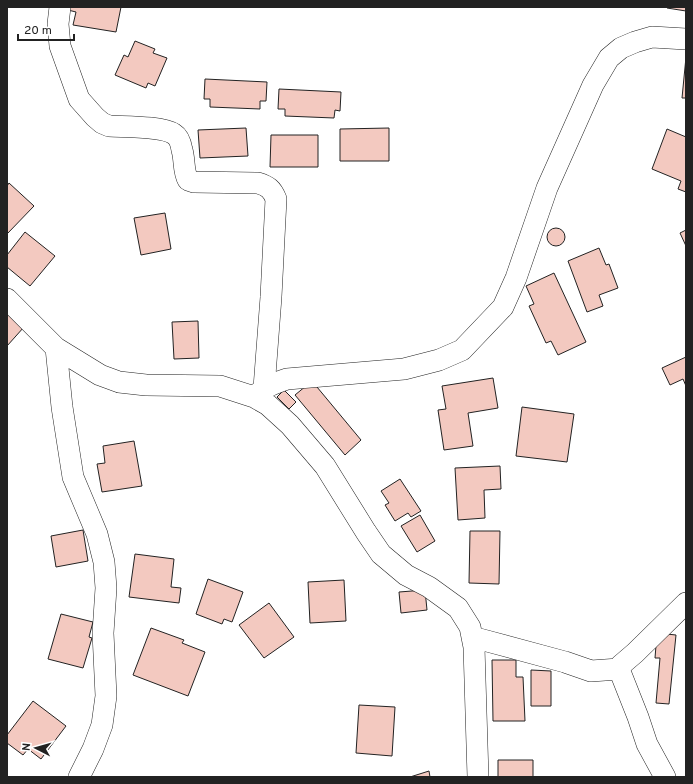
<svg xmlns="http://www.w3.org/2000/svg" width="693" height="784" font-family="Overpass,sans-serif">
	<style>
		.building { fill: #f3c9c0; stroke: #222 }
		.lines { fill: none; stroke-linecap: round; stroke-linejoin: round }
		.minor-casing { stroke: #222; stroke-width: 22 }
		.minor { stroke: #fff; stroke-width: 21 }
	</style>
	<rect width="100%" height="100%" fill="#fff"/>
	<!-- building -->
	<path class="building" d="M68,7H121L116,32L73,25L76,12L68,10Z
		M667,7H686V11L667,8Z
		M135,41L155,49L153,53L167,58L155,86L148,83L146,88L115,75L124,55L128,57Z
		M686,57V98H682Z
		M205,79L267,82L266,101H260V109L210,107V99H204Z
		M279,89L341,92L340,111L335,110L334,118L285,116V109H278Z
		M246,128L248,156L200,158L198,130Z
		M389,128V161H340V129Z
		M667,129L686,137V192L678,189L681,181L652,169Z
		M271,135H318V167H270Z
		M9,183L34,206L7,234V186Z
		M165,213L171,249L141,255L134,218Z
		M547 237a9 9 0 1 1 18 0a9 9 0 1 1-18 0Z
		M686,230V246L680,233Z
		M25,232L55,256L30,286L7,267V255Z
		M599,248L606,265L609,264L618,288L599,295L603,306L587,312L568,261Z
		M554,273L586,342L558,355L551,341L546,343L529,306L534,304L526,286Z
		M7,312L24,327L7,346Z
		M198,321L199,358L174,359L172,322Z
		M686,357V386L683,379L670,385L662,368Z
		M493,378L498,408L468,413L473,446L444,450L438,410L446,409L442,386Z
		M312,381L361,440L345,455L295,395Z
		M284,390L296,402L289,409L277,397Z
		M522,407L574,414L567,462L516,456Z
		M134,441L142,486L102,492L97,464L105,463L103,446Z
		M500,466L501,489L484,490L485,518L458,520L455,468Z
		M400,479L421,511L411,517L408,513L395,521L385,505L389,503L381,491Z
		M420,515L435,541L417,552L401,526Z
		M83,530L88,561L56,567L51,536Z
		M470,531H500L499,584L469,583Z
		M135,554L174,559L171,587L181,588L179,603L129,597Z
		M208,579L243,592L232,622L224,619L222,624L196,614Z
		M344,580L346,621L310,623L308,582Z
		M425,590L427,610L401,613L399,592Z
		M269,603L294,637L264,658L239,625Z
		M61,614L93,622L89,637L92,638L83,668L48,659Z
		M151,628L184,640L182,643L205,652L188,696L133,675Z
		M657,633L676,635L669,704L656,703L660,658H655Z
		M492,660H516V677H523L525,721H493Z
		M531,670L551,671V706H531Z
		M33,701L66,726L41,759L28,749L23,755L7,743V735Z
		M359,705L395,707L392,756L356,753Z
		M498,760H533V777H498Z
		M429,771L430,777H410Z"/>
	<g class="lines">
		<defs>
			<path id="minor" d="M60,7L58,24L60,46L79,99L95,117L102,123L109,126C125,127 162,126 174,134C179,137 181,144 182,150C185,160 183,171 188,180L194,182L258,183C268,186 272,189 276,199L271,297L264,388
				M7,299L56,348L100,375L119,382L146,385L220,386L254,397L268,405L290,425L325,466L366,532L381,554L406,575L429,587L458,608L470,627L474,647L478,777
				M56,348L62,407L73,477L97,534L104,562L106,588L103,633L106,696L102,725L93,749L79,777
				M254,397C265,387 272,384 287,379L404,369L439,360L462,350L503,307L516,278L547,188L593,85L609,58L621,48L635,42L652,37L686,39
				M472,637L565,662L591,671L619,669L621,665L635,653L686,603
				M619,669L638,717L647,744L665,777"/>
		</defs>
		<!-- minor casing -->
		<use href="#minor" class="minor-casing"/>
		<!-- minor -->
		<use href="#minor" class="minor"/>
	</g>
	<!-- border -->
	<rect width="693" height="784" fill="none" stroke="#222222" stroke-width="16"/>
	<!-- north arrow -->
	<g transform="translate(36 748) rotate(276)" stroke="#ffffff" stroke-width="3" paint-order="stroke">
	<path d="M0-3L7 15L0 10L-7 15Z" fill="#222222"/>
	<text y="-6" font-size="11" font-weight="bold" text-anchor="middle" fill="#222222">N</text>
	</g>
	<!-- scale -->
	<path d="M18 34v6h56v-6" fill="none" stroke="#222222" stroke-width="2"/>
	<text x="24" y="34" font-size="12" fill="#222222" stroke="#ffffff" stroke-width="3" paint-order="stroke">20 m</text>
</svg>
